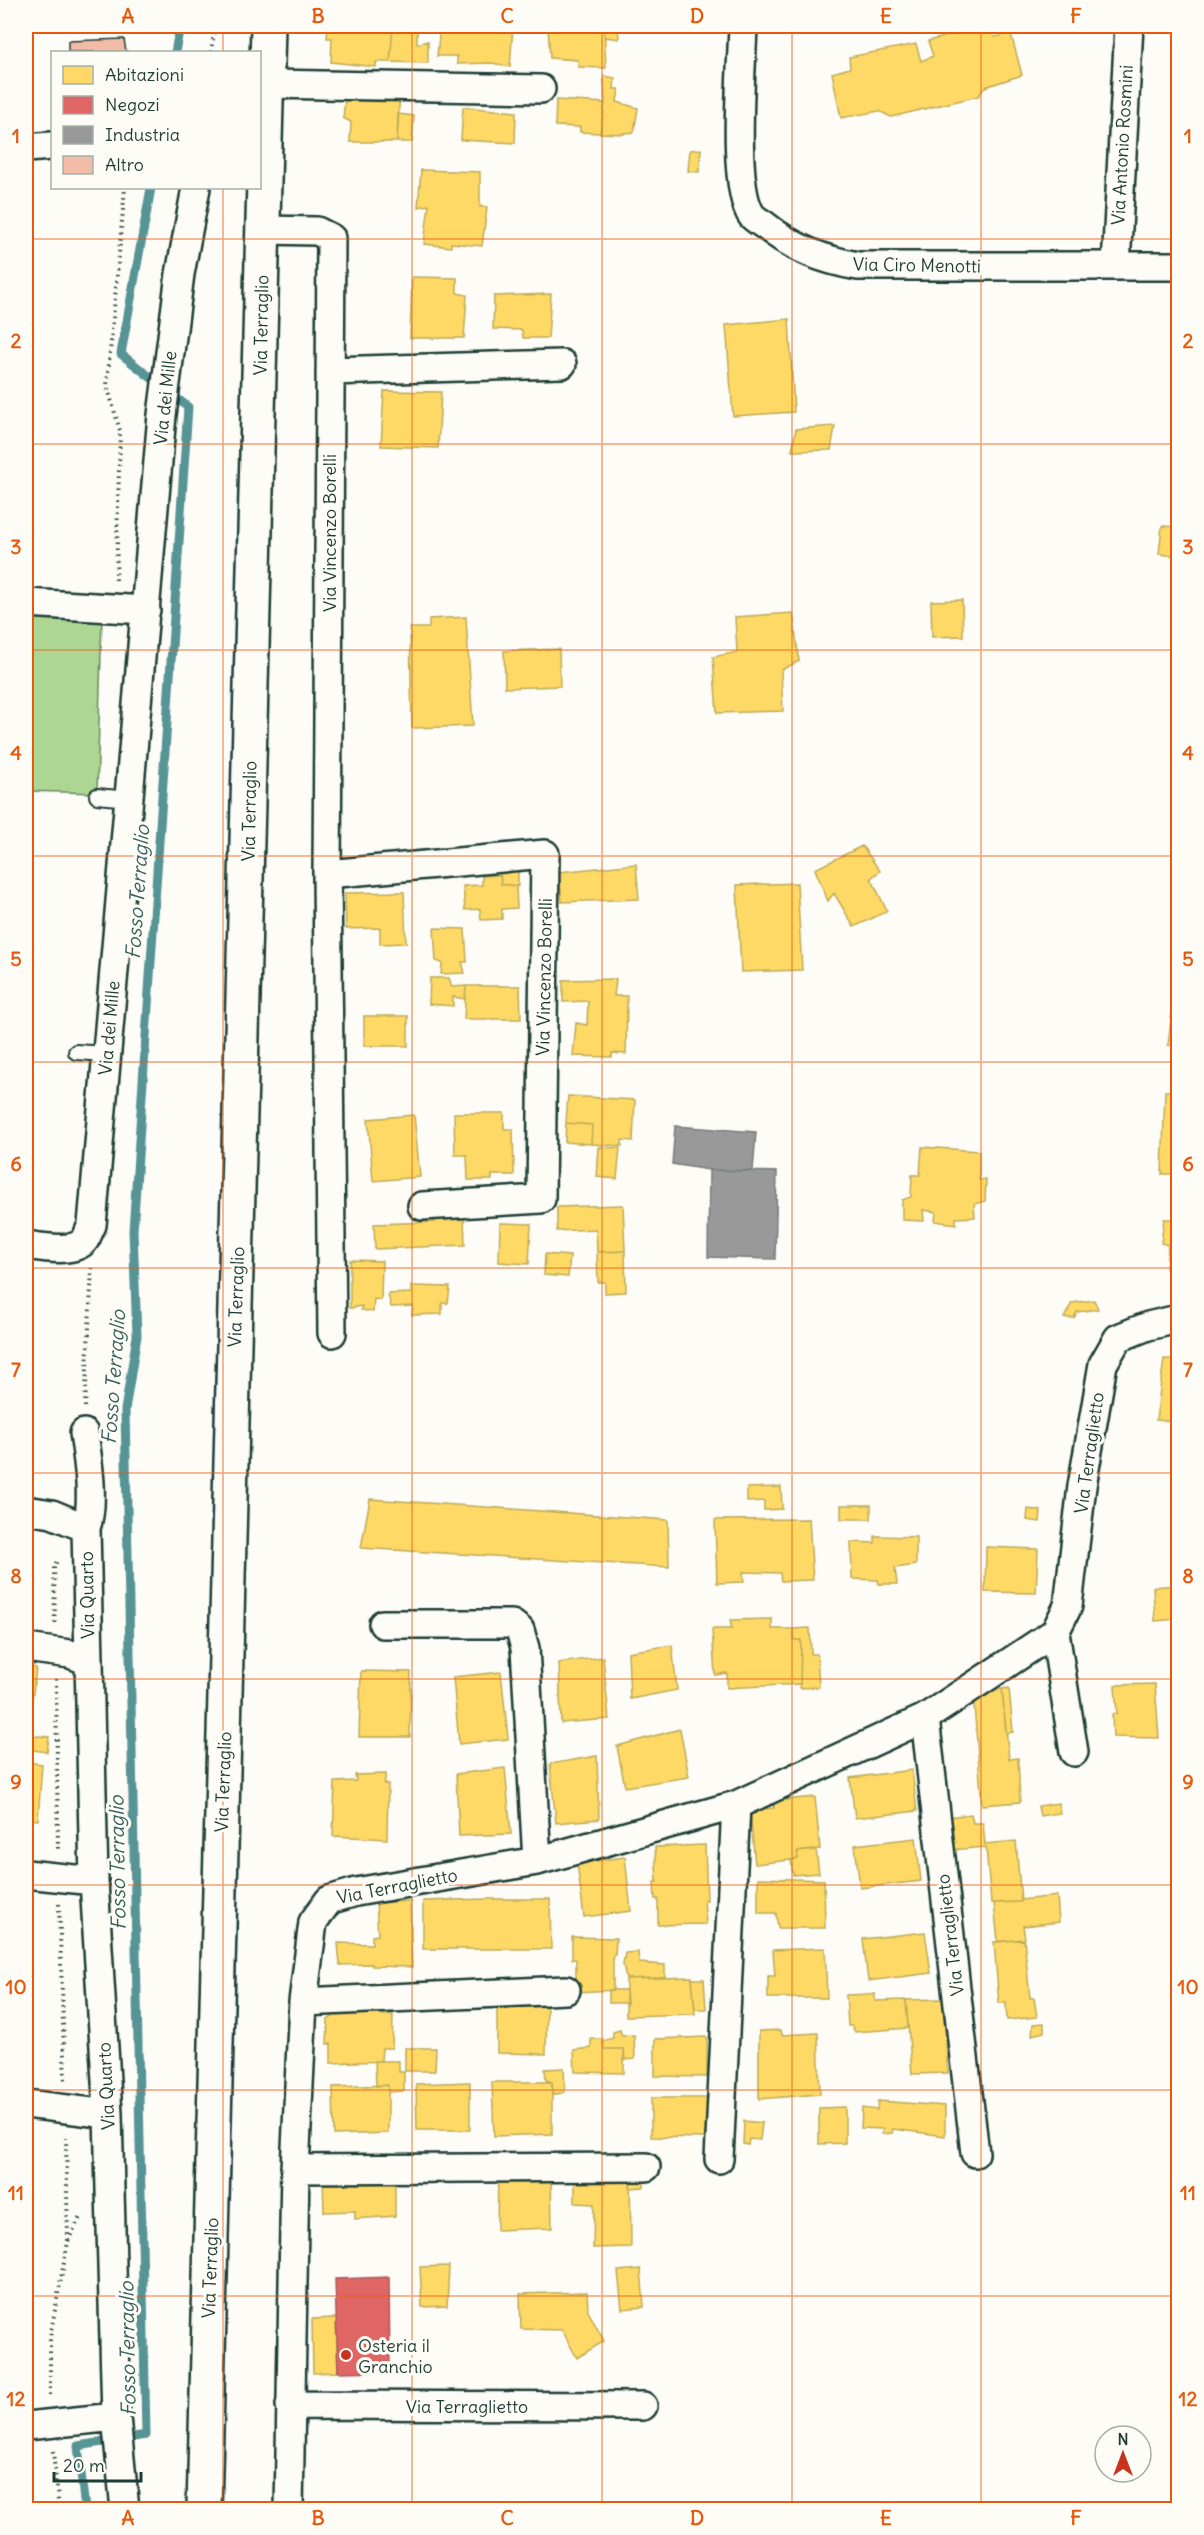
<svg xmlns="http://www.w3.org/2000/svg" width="1204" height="2535" font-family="Delius,sans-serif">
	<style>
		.garden { fill: #aed693; stroke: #668a64; stroke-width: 1.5 }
		.homes { fill: #ffd966; stroke: #bcaa57; stroke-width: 1.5 }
		.shops { fill: #e06666; stroke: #a65a57; stroke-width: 1.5 }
		.industry { fill: #999; stroke: #747d7b; stroke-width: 1.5 }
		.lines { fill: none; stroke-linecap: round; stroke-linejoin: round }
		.stream { stroke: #579495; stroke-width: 9 }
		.building { fill: #f2bca6; stroke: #1f3d34; stroke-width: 1.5 }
		.service-casing { stroke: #1f3d34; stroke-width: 18 }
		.minor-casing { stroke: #1f3d34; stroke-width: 32 }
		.primary-casing { stroke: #1f3d34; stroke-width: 38 }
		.path { stroke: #1f3d34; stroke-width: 4; stroke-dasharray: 1.5 4.5; stroke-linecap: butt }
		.service { stroke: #fdfcf7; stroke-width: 14 }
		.minor { stroke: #fdfcf7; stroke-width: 27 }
		.primary { stroke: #fdfcf7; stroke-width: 33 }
		.grid { fill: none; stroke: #e8590c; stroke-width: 1.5; stroke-opacity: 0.55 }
		.poi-dot { fill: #c8321e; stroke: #fdfcf7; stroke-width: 2 }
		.labels { text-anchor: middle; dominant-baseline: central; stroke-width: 6; stroke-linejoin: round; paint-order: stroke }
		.street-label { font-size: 18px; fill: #1f3d34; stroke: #fdfcf7 }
		.poi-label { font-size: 18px; fill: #1f3d34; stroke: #fdfcf7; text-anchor: start }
		.water-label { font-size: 20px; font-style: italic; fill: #36615c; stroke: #fdfcf7 }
		.neatline { fill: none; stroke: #e8590c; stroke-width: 2 }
		.grid-label { font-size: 20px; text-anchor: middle; font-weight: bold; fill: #e8590c }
	</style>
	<rect width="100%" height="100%" fill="#fdfcf7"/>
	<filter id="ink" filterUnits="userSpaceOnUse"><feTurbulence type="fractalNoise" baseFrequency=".0167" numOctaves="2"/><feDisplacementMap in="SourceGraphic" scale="12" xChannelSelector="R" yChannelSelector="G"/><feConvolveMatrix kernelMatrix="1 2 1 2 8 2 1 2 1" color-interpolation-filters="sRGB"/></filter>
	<g filter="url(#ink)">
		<!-- garden -->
		<path class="garden" d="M26,615L102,617L97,793L26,791Z"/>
		<!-- homes -->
		<path class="homes" d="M328,26H393L390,62H376V67L331,62L332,38H327Z
			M393,26H417V44L428,41V63L390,62Z
			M440,26L490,28V26H513L510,67L492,63L457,64V56H437Z
			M548,26H604L606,68L578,67V60L550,58Z
			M604,26H618L619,39L605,37Z
			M986,26H992L995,37L1011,34L1022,75L985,87L978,96L891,117L879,111L841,118L832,73L850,68L849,57L916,44L921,61L933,56L928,41Z
			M604,76L615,78L614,89H619L617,102L638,108L634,132L624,133V134L600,133L605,103Z
			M346,89L400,90L397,142H350L351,122L343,118Z
			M556,100L605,103L600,133L580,132V127L555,126Z
			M463,107L516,112L515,143L461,140Z
			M398,114L414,116L412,142H397Z
			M701,149L699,172L688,171L690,150Z
			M421,170L480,172V207H487L482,246L451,243V247L424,244L429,205L418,207Z
			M412,277L457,278V293L467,295L464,338H410Z
			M551,294L548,338H523L522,330L493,329L494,296Z
			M789,319L794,412L733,416L726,325Z
			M384,391L441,392L438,448L381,446Z
			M835,426L831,450L792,451L796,429Z
			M1162,526L1178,527L1177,556L1159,554Z
			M962,600L963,636L932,637L931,601Z
			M793,613L799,661L781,670L783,711L717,713L713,657L737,652L735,617Z
			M466,617L473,726L412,728L410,628H429V619Z
			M559,649L560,686L505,688L504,651Z
			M862,846L880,871L871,878L887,911L854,927L834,893L828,901L815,869Z
			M636,864L639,899L562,902L559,872Z
			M518,867V886L501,884L500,868Z
			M500,875L501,884L516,886L517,908L502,909V919L481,920L480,909L465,910L463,886L482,885V876Z
			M797,883L802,970L741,972L737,885Z
			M404,892L406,943L380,944V928L346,929L345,893Z
			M434,928L465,929L467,962H462L465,973L441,974L442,963L436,961Z
			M430,978H449L452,987L466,986L465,999L453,997V1006L429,1004Z
			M616,979L614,996H627L626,1054L612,1053V1057L573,1056L576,1023L587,1025L588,1001L563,1002V980Z
			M466,986H520L521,1019H464Z
			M1173,1003L1178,1004V1046L1168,1045Z
			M364,1016H408V1046H364Z
			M1165,1091H1178V1174H1162Z
			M568,1096L635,1100L633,1141L622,1140V1146L591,1144L592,1125L566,1123Z
			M454,1113H504V1129H513L514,1175H492V1180H468L467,1155H455Z
			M414,1115L420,1177L373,1181L368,1119Z
			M566,1123L592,1125L591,1144L565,1142Z
			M599,1147L620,1148L617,1179L597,1177Z
			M922,1147L979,1151V1180L986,1179L985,1201L974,1204L975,1217L956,1218V1224L935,1221L936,1212L923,1210L924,1221L902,1220V1200L911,1197L912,1175H920Z
			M623,1205L625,1251L597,1252L596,1229L557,1231V1207Z
			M464,1214L465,1245L375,1249L374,1224L435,1222V1215Z
			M1164,1219H1178V1270L1166,1269L1168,1245L1161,1243Z
			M500,1223L531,1224L529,1264L499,1262Z
			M625,1251L626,1292L605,1293V1282H598L597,1252Z
			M545,1254L570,1256L568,1277L544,1275Z
			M350,1260L382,1261L381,1300L374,1299L373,1312L361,1310L362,1306L350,1308Z
			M411,1286L450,1287L448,1303H442V1314L412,1315L413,1306L391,1307L388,1294L411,1293Z
			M1094,1300L1098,1309L1077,1312L1074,1318H1064L1072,1303Z
			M1164,1359L1178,1360V1422L1156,1420Z
			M781,1487L782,1509L764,1510V1501L747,1502V1488Z
			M370,1499L668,1520L669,1567L361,1548Z
			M841,1505H871V1519H841Z
			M1028,1509L1041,1511L1040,1522L1027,1520Z
			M809,1519L813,1580L781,1581L780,1573L743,1572L744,1582L717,1583L715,1520Z
			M875,1536L916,1537V1565L895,1568L897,1584H879L878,1580L852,1579L851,1542L875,1543Z
			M986,1547L1038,1549L1036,1593L985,1592Z
			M1178,1585V1619L1155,1621L1153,1587Z
			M772,1619V1629H794V1640H801L800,1684L727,1688V1673L715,1675L712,1629H732L730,1620Z
			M810,1628L811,1654H817L819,1687L800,1688L801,1640H794V1629Z
			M672,1645L677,1690L630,1699L628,1652Z
			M603,1657L609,1719L561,1723L559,1663Z
			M26,1666L36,1668L29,1725L26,1724Z
			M361,1671L411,1672L410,1737H359Z
			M501,1672L508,1739L459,1744L453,1677Z
			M1155,1684L1159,1738L1113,1737L1112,1714H1117L1115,1685Z
			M1009,1688L1013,1732L1006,1733L1002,1689Z
			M1002,1689L1009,1759L1018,1758L1020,1802L982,1805L973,1692Z
			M680,1729L689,1777L625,1787L617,1746Z
			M26,1735L49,1737L47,1752L26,1749Z
			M597,1756L599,1819L556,1823L550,1764Z
			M26,1762L42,1764L38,1820L26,1819Z
			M505,1768L511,1834L459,1836L456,1774Z
			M912,1770L917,1811L855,1818L850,1778Z
			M386,1774L384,1784H388L387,1839L333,1836L335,1782L356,1781L355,1775Z
			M815,1797L820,1849L797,1852L798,1859L755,1864L750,1810L774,1808L773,1801Z
			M1058,1803L1060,1813L1040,1816L1038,1806Z
			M971,1814L973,1823H983L985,1844L1016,1841L1021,1902L991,1903L986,1847L951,1850L948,1817Z
			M916,1838L921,1881L860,1888L855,1845Z
			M705,1845L707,1900H704L706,1924L658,1925V1899H655L654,1882H657L655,1847Z
			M816,1850L819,1873L793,1875L791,1860L798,1859L797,1852Z
			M625,1857L631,1911L584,1917L577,1863Z
			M758,1878L824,1880L825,1928H778L776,1913H758Z
			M1057,1896L1059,1922L1023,1926L1025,1939L998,1942L994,1903L1021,1902V1900Z
			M487,1899H550L551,1949H423V1901Z
			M410,1901L412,1967L372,1966V1964L340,1965L338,1943L372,1944V1936L378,1935L376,1903Z
			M925,1932L931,1973L868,1981L863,1939Z
			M572,1937L616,1938L615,1955H613V1990L576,1992V1959H572Z
			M1024,1939L1030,1998H1034L1037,2017L1007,2020L1006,2003H999L994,1942Z
			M825,1948L827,1998H768V1976H775L773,1950Z
			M638,1952L639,1963L665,1965V1978L626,1979L623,1964L625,1953Z
			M692,1977L695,2014L626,2016V1979Z
			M692,1979H704L706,2009H695Z
			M609,1990H626L627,2003H609Z
			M497,1994L547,1995L546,2054L497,2053Z
			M875,1994V2001L906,2000L908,2028L855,2032L852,2026H848L846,1995Z
			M943,1999L948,2073L912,2074L906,2000Z
			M382,2000L383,2015H393L392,2048H382L381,2061L331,2063V2044H327L328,2020L332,2017V2002Z
			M1044,2023V2032L1032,2035L1033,2024Z
			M620,2030L622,2036L634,2035L635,2059L625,2060L624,2049H604L603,2041L613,2038V2032Z
			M781,2030L782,2035L818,2033L820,2094L759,2099V2031Z
			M707,2037V2077L655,2076V2039Z
			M591,2039H603L604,2049H624V2073L575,2072L574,2050L591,2048Z
			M405,2048H436L435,2071H405Z
			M375,2061H399V2072H404V2091L388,2092V2085L376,2086Z
			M564,2068L565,2092L553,2095L552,2082L546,2080L545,2069Z
			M470,2082V2130H417L416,2084Z
			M492,2082H552V2134L494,2136Z
			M388,2085V2133L334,2135L333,2087Z
			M651,2098H708L709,2138L651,2137Z
			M878,2101L945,2106V2136L893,2129L892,2133L882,2134L883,2129L861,2128L862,2108L877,2110Z
			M845,2107V2143L819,2144V2108Z
			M744,2121L762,2123L760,2140L749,2139L748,2145L743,2144Z
			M643,2164L644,2187L630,2188V2169Z
			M630,2169L631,2247L593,2248L594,2204L575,2203V2170Z
			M498,2175H551L552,2228L497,2230Z
			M323,2177L395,2179V2216L355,2219V2211L324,2212Z
			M449,2266L447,2306L422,2307L420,2267Z
			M641,2269L644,2307L622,2309L618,2271Z
			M587,2292L588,2311L604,2341L577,2358L562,2330L521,2329L520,2294Z
			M336,2318L338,2372L313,2373L312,2319Z"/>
		<!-- shops -->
		<path class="shops" d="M389,2277L390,2371L338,2372L335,2279Z"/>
		<!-- industry -->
		<path class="industry" d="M675,1126L756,1132L753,1171L709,1170L672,1164Z
			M709,1170L777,1172L775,1259L708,1257Z"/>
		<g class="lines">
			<!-- stream -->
			<path class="stream" d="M175,52L180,26
				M85,2510L78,2446L146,2435L125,1410L137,1336L133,1231L188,407L121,354L151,188"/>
		</g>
		<!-- building -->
		<path class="building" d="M124,39L126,52H68V41Z"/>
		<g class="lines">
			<defs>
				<path id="service" d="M97,796L129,799
					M76,1052L106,1054"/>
				<path id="minor" d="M743,26C742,64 731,188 752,216C756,220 762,223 767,227C795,249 823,260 858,266H1178
					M267,84L541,89
					M26,148L52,146
					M263,230L317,231L331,238L327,874L332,1333
					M1116,265L1129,26
					M330,371L562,364
					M26,603L146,610
					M327,874L545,854L541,1199L422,1206
					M26,1245C40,1247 71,1253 83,1242C87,1239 89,1230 92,1225L162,415L180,274L196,188
					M84,1433C88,1460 95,1503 86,1528L94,1881L108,2114L116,2417L125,2510
					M26,1510L52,1514L86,1528
					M383,1624H512L520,1630L525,1648L537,1861
					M1055,1632L1074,1752
					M26,1648L70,1654L89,1661
					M925,1718L975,2153
					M26,1874L94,1881
					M303,2002L566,1990
					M26,2104L108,2114
					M719,2159L736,1805
					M295,2169L646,2167
					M290,2405L643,2406
					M26,2426L116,2417
					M289,2510L295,2169L303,2002L313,1922L329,1900L356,1892L537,1861L736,1805L925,1718L1055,1632L1068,1606L1082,1486L1103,1364L1118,1338L1148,1326L1178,1319"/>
				<path id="primary" d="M204,2510L268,26"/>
			</defs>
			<!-- service casing -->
			<use href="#service" class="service-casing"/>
			<!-- minor casing -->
			<use href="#minor" class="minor-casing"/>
			<!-- primary casing -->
			<use href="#primary" class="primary-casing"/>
			<!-- path -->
			<path class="path" d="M211,52L215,26
				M116,580L120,431L107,385L125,188
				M85,1407L92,1268
				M55,1623L54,1567L58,1559
				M56,1679L58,1851
				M59,1904L65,2082
				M68,2241L81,2215
				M50,2395V2336L68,2242L66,2138
				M53,2451L59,2510"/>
			<!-- service -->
			<use href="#service" class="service"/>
			<!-- minor -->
			<use href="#minor" class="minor"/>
			<!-- primary -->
			<use href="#primary" class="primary"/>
		</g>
	</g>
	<!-- grid -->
	<path class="grid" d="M223,26V52M412,26V2510M602,26V2510M792,26V2510M981,26V2510M223,188V2510M26,239H1178M26,444H1178M26,650H1178M26,856H1178M26,1062H1178M26,1268H1178M26,1473H1178M26,1679H1178M26,1885H1178M26,2090H1178M26,2296H1178"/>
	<!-- markers -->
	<circle class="poi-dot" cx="346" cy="2355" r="6"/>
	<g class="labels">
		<!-- street labels -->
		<g class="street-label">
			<text transform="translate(1122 145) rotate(-87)">Via Antonio Rosmini</text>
			<text transform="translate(917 265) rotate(1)">Via Ciro Menotti</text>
			<text transform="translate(261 325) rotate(-89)">Via Terraglio</text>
			<text transform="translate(165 398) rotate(-84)">Via dei Mille</text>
			<text transform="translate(329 533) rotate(-90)">Via Vincenzo Borelli</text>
			<text transform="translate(249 811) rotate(-89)">Via Terraglio</text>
			<text transform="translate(544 977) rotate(-89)">Via Vincenzo Borelli</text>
			<text transform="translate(109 1028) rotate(-85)">Via dei Mille</text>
			<text transform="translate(236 1297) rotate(-88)">Via Terraglio</text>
			<text transform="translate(1089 1453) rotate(-82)">Via Terraglietto</text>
			<text transform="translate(87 1595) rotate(-91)">Via Quarto</text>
			<text transform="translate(223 1782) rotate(-88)">Via Terraglio</text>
			<text transform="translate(397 1886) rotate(-11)">Via Terraglietto</text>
			<text transform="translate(950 1935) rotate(-97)">Via Terraglietto</text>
			<text transform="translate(106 2086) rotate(-93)">Via Quarto</text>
			<text transform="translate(210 2268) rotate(-88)">Via Terraglio</text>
			<text x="467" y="2406">Via Terraglietto</text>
		</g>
		<!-- poi labels -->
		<g class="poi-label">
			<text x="358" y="2345">Osteria il<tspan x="358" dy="21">Granchio</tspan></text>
		</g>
		<!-- water labels -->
		<g class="water-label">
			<text transform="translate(137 892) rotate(-86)">Fosso Terraglio</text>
			<text transform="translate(113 1377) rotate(-86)">Fosso Terraglio</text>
			<text transform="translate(117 1863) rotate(-91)">Fosso Terraglio</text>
			<text transform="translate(127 2349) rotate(-91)">Fosso Terraglio</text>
		</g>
	</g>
	<!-- margin -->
	<rect width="1204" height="2535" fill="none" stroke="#fdfcf7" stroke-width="66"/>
	<!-- legend -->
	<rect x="51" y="51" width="210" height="138" fill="#fdfcf7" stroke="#a4b0a9" stroke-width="1.5"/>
	<rect x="63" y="66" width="30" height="18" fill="#ffd966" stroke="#a4b0a9" stroke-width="1.5"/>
	<text x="105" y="81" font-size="18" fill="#1f3d34">Abitazioni</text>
	<rect x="63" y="96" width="30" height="18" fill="#e06666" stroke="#a4b0a9" stroke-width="1.5"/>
	<text x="105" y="111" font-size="18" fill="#1f3d34">Negozi</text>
	<rect x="63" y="126" width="30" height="18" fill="#999999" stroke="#a4b0a9" stroke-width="1.5"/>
	<text x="105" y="141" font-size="18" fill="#1f3d34">Industria</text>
	<rect x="63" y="156" width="30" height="18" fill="#f2bca6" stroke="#a4b0a9" stroke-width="1.5"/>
	<text x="105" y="171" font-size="18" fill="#1f3d34">Altro</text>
	<!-- north arrow -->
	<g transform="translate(1123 2454)"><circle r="28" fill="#fdfcf7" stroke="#a4b0a9" stroke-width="1.5"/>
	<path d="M0-4.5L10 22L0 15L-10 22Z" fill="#c8321e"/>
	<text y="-9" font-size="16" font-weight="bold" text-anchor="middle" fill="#1f3d34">N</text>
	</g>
	<!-- scale -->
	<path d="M54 2472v9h87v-9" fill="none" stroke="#1f3d34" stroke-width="3"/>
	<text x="63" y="2472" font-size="18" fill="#1f3d34" stroke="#fdfcf7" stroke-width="4.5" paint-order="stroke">20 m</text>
	<rect x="33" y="33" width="1138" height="2469" class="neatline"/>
	<g class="grid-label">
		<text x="128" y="23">A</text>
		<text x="318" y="23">B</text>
		<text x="507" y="23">C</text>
		<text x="697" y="23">D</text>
		<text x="886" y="23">E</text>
		<text x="1076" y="23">F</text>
		<text x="16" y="143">1</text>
		<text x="1188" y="143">1</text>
		<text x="16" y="348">2</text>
		<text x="1188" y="348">2</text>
		<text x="16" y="554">3</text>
		<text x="1188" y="554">3</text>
		<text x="16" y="760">4</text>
		<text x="1188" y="760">4</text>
		<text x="16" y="966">5</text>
		<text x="1188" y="966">5</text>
		<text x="16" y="1171">6</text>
		<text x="1188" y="1171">6</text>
		<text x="16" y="1377">7</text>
		<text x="1188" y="1377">7</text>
		<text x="16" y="1583">8</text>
		<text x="1188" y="1583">8</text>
		<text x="16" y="1789">9</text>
		<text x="1188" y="1789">9</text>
		<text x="16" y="1994">10</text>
		<text x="1188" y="1994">10</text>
		<text x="16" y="2200">11</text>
		<text x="1188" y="2200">11</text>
		<text x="16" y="2406">12</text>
		<text x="1188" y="2406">12</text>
		<text x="128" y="2525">A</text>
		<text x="318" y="2525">B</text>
		<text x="507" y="2525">C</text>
		<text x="697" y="2525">D</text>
		<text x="886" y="2525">E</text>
		<text x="1076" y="2525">F</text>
	</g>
</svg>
